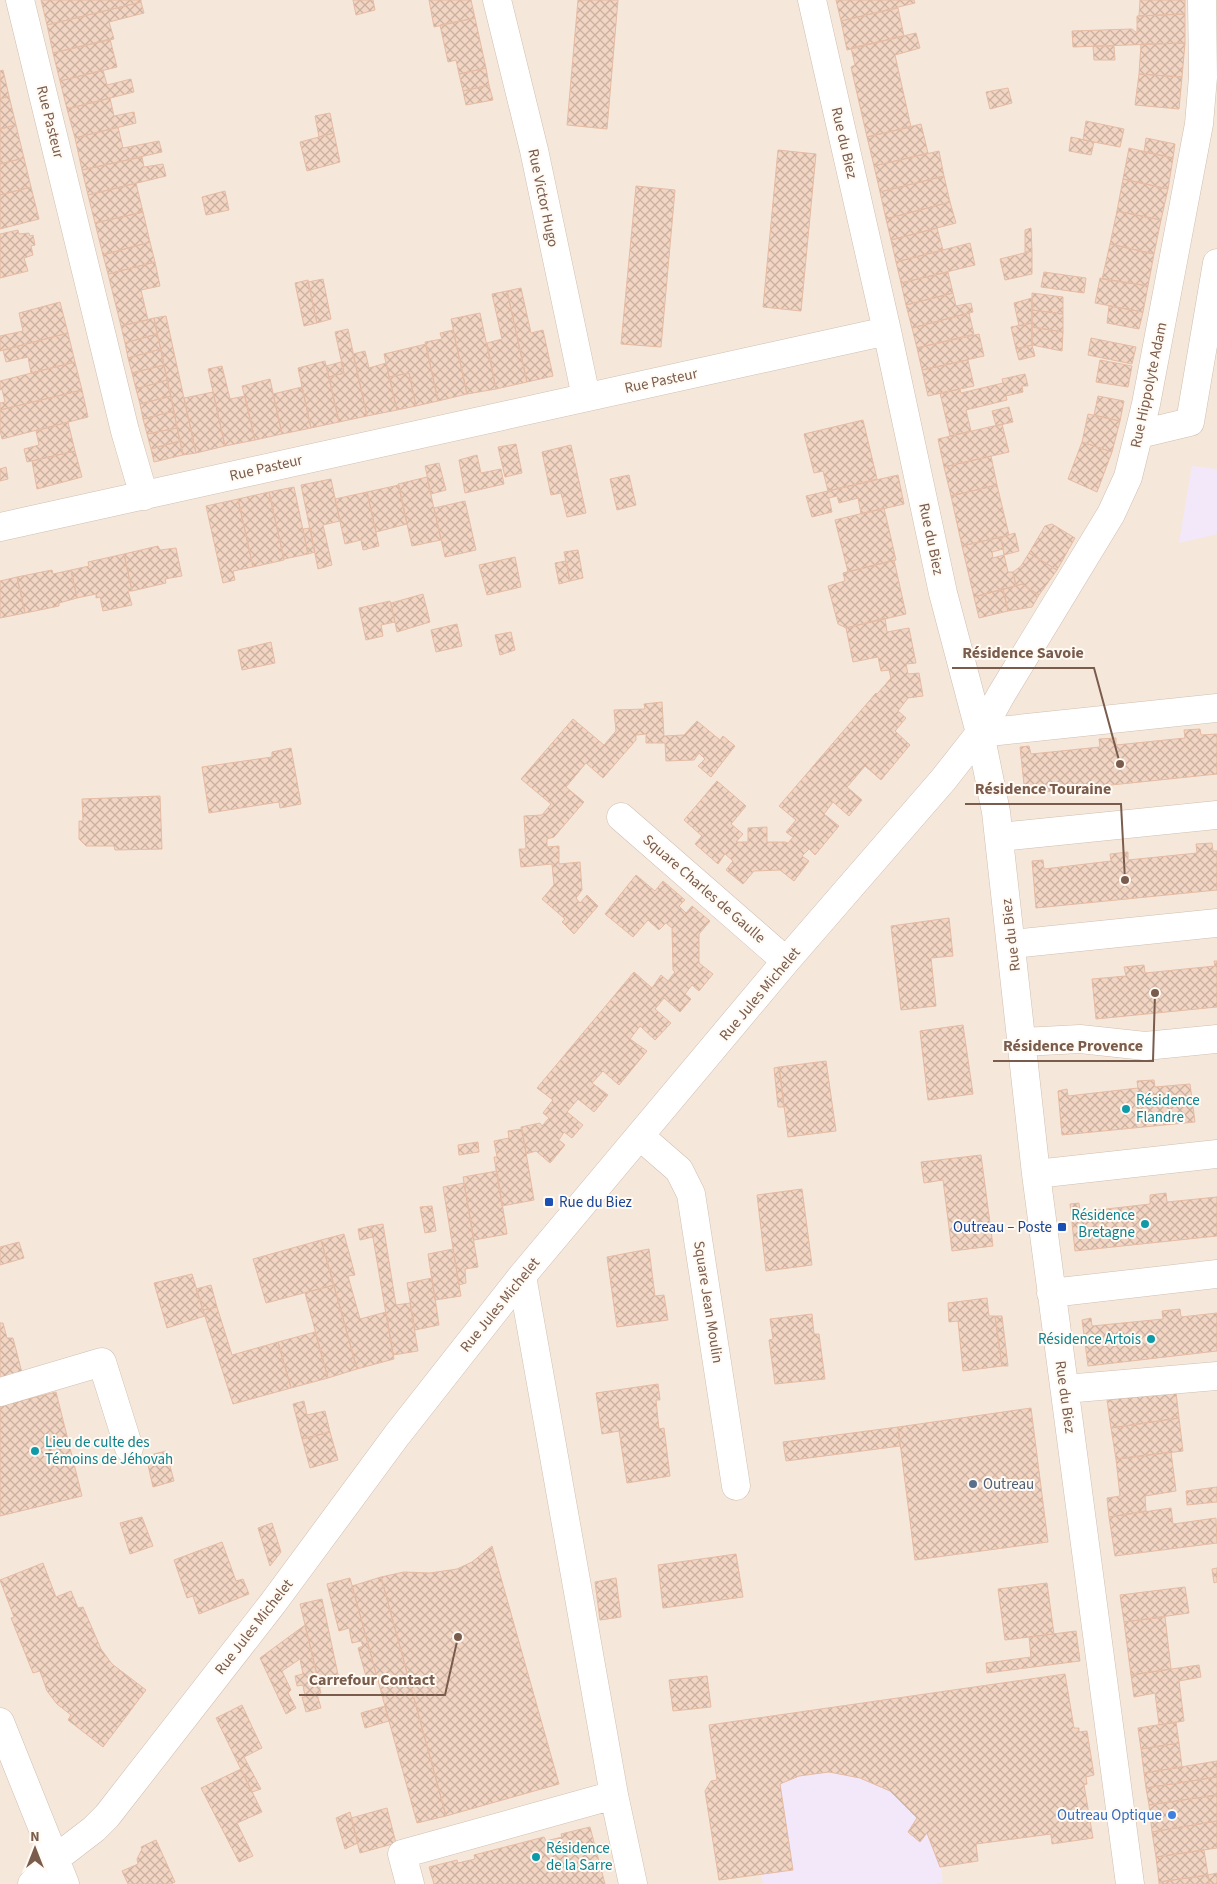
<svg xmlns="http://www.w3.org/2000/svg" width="1217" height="1884" font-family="'Source Sans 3',sans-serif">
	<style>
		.residential { fill: #f5e8da }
		.education { fill: #f3e8fa }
		.building { fill: url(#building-cross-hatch); stroke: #e6bba3 }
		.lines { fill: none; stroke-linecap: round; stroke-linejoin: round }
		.minor-casing { stroke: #d1beb0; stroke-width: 29 }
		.minor { stroke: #fff; stroke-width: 28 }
		.culture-dot { fill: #0f9aa8; stroke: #fffaf3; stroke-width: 2 }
		.transit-dot { fill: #1a4fb4; stroke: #fffaf3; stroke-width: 2 }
		.service-dot { fill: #5c6f8a; stroke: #fffaf3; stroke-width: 2 }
		.shop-dot { fill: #3f7fe0; stroke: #fffaf3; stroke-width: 2 }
		.labels { text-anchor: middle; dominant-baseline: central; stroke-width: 4; stroke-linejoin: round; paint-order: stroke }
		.street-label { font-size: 15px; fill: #7a5c4d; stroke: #fffaf3 }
		.culture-label { font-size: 15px; fill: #0d838f; stroke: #fffaf3; text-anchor: start }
		.transit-label { font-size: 15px; fill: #164399; stroke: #fffaf3; text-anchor: start }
		.service-label { font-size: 15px; fill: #4e5e75; stroke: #fffaf3; text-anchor: start }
		.shop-label { font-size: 15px; fill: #366cbe; stroke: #fffaf3; text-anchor: end }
		.leader { fill: none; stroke: #7a5c4d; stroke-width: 2 }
		.callout-dot { fill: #7a5c4d; stroke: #fffaf3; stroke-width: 2 }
		.callout-label { font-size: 16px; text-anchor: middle; font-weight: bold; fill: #7a5c4d; stroke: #fffaf3; stroke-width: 4; stroke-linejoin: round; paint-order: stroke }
	</style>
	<defs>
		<pattern id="building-cross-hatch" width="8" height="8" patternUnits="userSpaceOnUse" patternTransform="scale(1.25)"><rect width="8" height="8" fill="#f3d5c3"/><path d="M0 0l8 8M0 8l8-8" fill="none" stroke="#cab0a1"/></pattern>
	</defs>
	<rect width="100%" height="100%" fill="#fdf6ec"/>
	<!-- residential -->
	<path class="residential" d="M0,0H1217V1884H0Z"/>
	<!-- education -->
	<path class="education" d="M1192,466L1217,469V534L1179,543Z
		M1065,1674L1074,1728H1079V1732L1087,1731L1094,1775L1086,1777L1087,1784L1084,1785L1093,1838L1051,1834L976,1844L978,1861L941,1867L943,1882L932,1884H763L761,1874L719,1880L705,1791L711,1781L717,1780L709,1725Z"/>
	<!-- building -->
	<path class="building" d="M41,0H141V2L47,25Z
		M353,0H373L375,10L356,15Z
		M429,0H471L475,18L434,27Z
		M578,0H618L607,129L567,125Z
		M836,0H914L915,3L841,21Z
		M1140,0H1185V14L1139,16Z
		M141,2L144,13L109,22L114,39L53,53L47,25Z
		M898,8L904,36L847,50L841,21Z
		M1185,14V43L1073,47L1072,31L1132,29L1137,33V16Z
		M475,18L486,68L459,74L456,60L448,62L440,25Z
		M916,33L920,48L895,55L911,127L867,137L851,67L855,65L851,48Z
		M110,39L117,67L60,81L53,53Z
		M1185,43L1182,77L1139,74L1141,44Z
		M1093,46H1114L1115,60H1094Z
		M486,68L489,85L463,91L459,74Z
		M3,70L9,96L0,99V71Z
		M103,70L107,85L131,79L134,92L67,109L60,81Z
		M1139,74L1182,77L1179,109L1135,105Z
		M489,85L493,100L466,105L463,91Z
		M1008,88L1012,103L990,109L986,92Z
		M9,96L16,125L0,129V99Z
		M110,98L114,116L134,112L136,123L75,138L67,109Z
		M330,113L334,133L319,137L315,116Z
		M1086,121L1124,129L1120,147L1083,140Z
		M921,124L928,153L874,166L867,137Z
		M16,125L24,158L0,164V129Z
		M118,127L123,148L159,141L162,152L82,170L75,138Z
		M334,133L340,162L307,171L300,142Z
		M1071,137L1094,142L1091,155L1069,151Z
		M1146,138L1175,144L1173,158L1144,152Z
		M1129,148L1173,158L1168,189L1123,179Z
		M778,150L816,154L801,311L763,307Z
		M939,151L944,176L880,192L874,166Z
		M142,157L144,167L163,164L166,176L88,195L82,170Z
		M24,158L31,187L0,195V164Z
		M944,176L950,202L886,219L880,192Z
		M1123,179L1168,189L1161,220L1117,211Z
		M136,183L143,212L95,223L88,195Z
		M636,186L675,190L661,347L621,344Z
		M31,187L39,219L0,229V195Z
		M225,191L229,210L206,215L202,197Z
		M950,202L956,223L891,240L886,219Z
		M1117,211L1161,220L1154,254L1110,244Z
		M143,212L150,242L103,255L95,223Z
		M937,228L943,250L896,262L891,240Z
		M1031,228L1032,251L1025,252V230Z
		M18,230L19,234L29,233L30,236L33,235L35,245L31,246L33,255L24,258L28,271L0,278V234Z
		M150,242L155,262L108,274L103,255Z
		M970,243L975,265L901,283L896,262Z
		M1110,244L1154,254L1148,286L1102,279Z
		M1032,251V274L1005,280L1000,259Z
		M155,262L160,286L141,290L148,320L121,326L108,274Z
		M948,272L953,293L906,305L901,283Z
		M1044,272L1086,278L1084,293L1041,287Z
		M1100,278L1148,286L1143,312L1095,303Z
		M323,279L331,319L317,323L308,282Z
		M308,280L317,323L304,326L295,283Z
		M521,288L531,333L543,330L553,376L527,382L507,291Z
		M507,291L527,382L496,389L487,343L502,339L492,294Z
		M953,293L956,306L971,303L973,312L912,328L906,305Z
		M1032,293L1063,297V314L1032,310Z
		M1032,298V323L1019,326L1014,303Z
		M60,302L68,333L0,351V336L23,331L19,313Z
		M1109,306L1143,312L1139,329L1107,323Z
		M1032,310L1063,314V332L1032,327Z
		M480,313L496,389L467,394L451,319Z
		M969,313L974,334L917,348L912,328Z
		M166,316L196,453L183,455L154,318Z
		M154,318L157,334L125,343L121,326Z
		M1032,323V345L1016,349L1011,327Z
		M1032,327L1063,332L1062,351L1032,345Z
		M348,329L367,416L339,422L329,377L344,373L335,332Z
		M453,330L467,394L438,401L425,342L442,339L440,333Z
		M68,333L75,362L31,373L28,357L6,362L3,350Z
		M157,334L161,349L128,358L125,343Z
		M979,334L984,356L922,370L917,348Z
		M1091,338L1136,347L1132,364L1088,355Z
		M426,344L438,401L416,406L409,373L389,377L384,354Z
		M1032,345L1035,356L1019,360L1016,349Z
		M161,349L164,365L132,373L128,358Z
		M365,351L369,368L386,363L397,410L367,416L353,354Z
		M968,360L974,386L928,396L922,370Z
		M1100,360L1132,366L1128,387L1096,382Z
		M325,361L339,422L311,428L298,368Z
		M75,362L82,390L0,410V403L5,402L2,389L0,390V381Z
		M341,362L344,373L329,377L326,366Z
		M164,365L167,380L136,389L132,373Z
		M222,366L230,399L245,396L255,440L225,446L208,369Z
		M409,373L416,406L397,410L389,377Z
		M1025,374L1028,386H1022L1023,392L1006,396L1007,400L966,410L971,431L950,436L940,393L960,389L961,393L1003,383L1002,379Z
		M270,379L282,434L255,440L242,386Z
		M167,380L171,396L140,404L136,389Z
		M302,387L311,428L282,434L273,394Z
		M82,390L88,417L2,439L0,430V410Z
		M213,392L225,446L196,453L184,398Z
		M171,396L174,411L143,419L140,404Z
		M1098,396L1124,401L1120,421L1094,415Z
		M1009,407L1013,422L996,426L992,411Z
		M174,411L177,428L147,434L143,419Z
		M1088,414L1120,421L1112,452L1082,442Z
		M863,420L877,479L828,491L823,471L814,473L804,434Z
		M68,422L75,451L27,462L24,449L39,445L36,431Z
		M1002,424L1009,452L944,467L938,439Z
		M177,428L180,441L151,449L147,434Z
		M180,441L183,455L154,462L151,449Z
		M1082,442L1112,452L1097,492L1068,479Z
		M516,444L522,473L505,477L498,447Z
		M571,445L586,513L567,517L561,493L551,495L542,452Z
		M75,451L82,477L37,489L32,461Z
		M477,455L481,473L501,469L504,484L465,493L459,460Z
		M991,456L997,485L951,496L944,467Z
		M439,463L446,490L431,494L425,466Z
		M6,467L8,479L0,481V469Z
		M629,475L636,505L617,510L610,479Z
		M898,475L904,504L861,514L858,498L839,503L837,496L829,498L832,512L812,517L806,496Z
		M427,477L441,540L412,546L398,484Z
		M331,479L340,521L323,525L332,565L318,569L301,485Z
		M399,485L407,524L376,532L367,492Z
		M997,485L1009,535L962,546L951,496Z
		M294,487L308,554L284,559L269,492Z
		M269,492L284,560L253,567L238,499Z
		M367,492L379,546L363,550L361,540L345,544L335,499Z
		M238,499L253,567L233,571L235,580L223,583L206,506Z
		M465,501L476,550L445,557L434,508Z
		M884,508L896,560L848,572L835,520Z
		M1052,524L1075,538L1057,570L1029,553L1045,526Z
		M310,528L315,552L308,554L303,529Z
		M1015,533L1019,551L1004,555L1001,537Z
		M1001,537L1003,549L992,552L993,558L1004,555L1008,572H1013L1016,586L974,597L962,546Z
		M158,546L160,550L176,548L182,576L165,579L166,583L132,591L124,554Z
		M578,550L583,578L570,581L564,552Z
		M1029,553L1057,570L1039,595L1022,584L1016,586L1013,572L1021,566Z
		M124,554L132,591H128L132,605L103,611L100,597L96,598V594L77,598L71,570L89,566L88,562Z
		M515,557L521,587L487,595L479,565Z
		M894,560L906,614L846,628L838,624L828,586L845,581L843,573Z
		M566,561L570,581L559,584L555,563Z
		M52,570L53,574L71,570L77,598L59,603V606L25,613L17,577Z
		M17,577L25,613L0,618V581Z
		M1022,584L1039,595L1032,607L1008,611L1003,589Z
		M1003,589L1008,611L979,618L974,597Z
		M423,594L430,622L397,632L391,603Z
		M390,601L395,622L381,625L383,636L366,640L359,608Z
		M885,618L887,632L909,628L916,663L906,664L908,674L919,673L923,696L908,698L898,711L906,718L895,731L910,745L881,780L865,766L847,787L862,800L849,816L833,802L824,814L839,826L815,855L809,849L802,856L809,861L794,881L780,870L754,871L743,884L726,870L733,861L725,854L718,864L695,844L702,836L684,820L717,781L746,806L731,824L743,834L736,842H748V828L767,827V842H785L788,843L793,837L786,832L796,820L779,806L876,693L877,694L891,678L889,670L881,671L878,657L853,662L846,628Z
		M457,624L462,646L436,652L431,630Z
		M511,632L515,650L500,655L495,635Z
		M271,642L275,663L242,670L238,650Z
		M662,702L664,736L684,735L697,721L720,740L723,736L735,746L711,777L698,766L705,759L699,753L694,760L666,761L665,743H646V734L636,735V740L603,778L586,763L566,787L584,802L554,837L547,839V847L559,846V864L580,862L582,890L576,898L580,903L587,895L598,906L574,934L562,922L565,919L542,899L554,885L552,864L521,867L519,849H526L524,816L542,815L551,804L521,779L573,719L604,745L616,731L614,710L645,709L644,704Z
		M1200,729L1201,735L1217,734V774L1025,794L1020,747L1029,746L1031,754L1100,747L1099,739L1116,738V745L1185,738L1184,730Z
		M291,748L301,804L280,808L279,802L209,813L202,767L272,757V752Z
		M160,796L162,849L115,850L114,846H86L79,839V821H83L82,799Z
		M1212,843L1213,851H1217V890L1036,908L1032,861L1043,860L1044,869L1111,861L1110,854L1128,852V860L1197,853L1196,844Z
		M636,875L655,891L663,881L685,900L679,906L686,913L692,906L710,921L699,934V963L713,974L699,991L692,985L685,994L691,999L680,1012L664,998L655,1009L671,1023L655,1040L640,1026L630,1039L647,1051L619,1085L603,1071L592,1083L608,1095L594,1112L578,1099L567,1112L583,1125L572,1138L564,1132L559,1140L565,1145L550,1163L536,1151L526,1154L521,1127L540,1123L542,1126L549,1118L543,1113L553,1100L537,1088L634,972L652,988L661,975L668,981L675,972L673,970L672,928L666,923L659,930L648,920L633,937L605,914Z
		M949,918L953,956L931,958L936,1006L901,1010L891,926Z
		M1214,961H1217V1007L1096,1019L1092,979L1126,976L1124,967L1144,965L1145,973L1215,966Z
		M963,1025L973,1094L928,1100L920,1031Z
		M826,1061L836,1131L788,1137L779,1067Z
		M779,1067L784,1107H778L774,1068Z
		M1154,1080L1155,1087L1190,1084L1195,1122L1062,1135L1058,1091L1067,1089L1068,1096L1138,1088L1137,1081Z
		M522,1129L534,1200L502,1206L494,1157H497L494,1141L509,1138L508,1131Z
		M478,1142L479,1152L459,1155L458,1145Z
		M981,1155L993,1246L952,1251L943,1180L924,1183L921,1162Z
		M497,1171L507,1234L474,1240L463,1177Z
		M464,1183L478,1267L465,1269L466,1283L459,1285L443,1187Z
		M802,1189L812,1265L766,1271L757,1195Z
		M1166,1193L1167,1202L1217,1197V1236L1075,1251L1070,1204L1079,1203L1080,1212L1150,1204V1195Z
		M432,1206L436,1231L425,1233L420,1207Z
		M383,1224L396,1305L410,1303L418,1351L393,1355L371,1226Z
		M371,1226L373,1237L360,1240L358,1229Z
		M344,1234L355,1275L348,1276L360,1319L386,1312L394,1359L357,1369L321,1240Z
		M321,1240L334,1285L266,1303L253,1259Z
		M19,1242L24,1258L0,1265V1247Z
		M453,1249L461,1296L435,1300L428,1254Z
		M649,1249L655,1296L664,1295L668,1320L617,1327L607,1257Z
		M192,1274L205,1316L167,1328L154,1283Z
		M432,1278L439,1325L415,1330L407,1283Z
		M211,1285L217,1307L203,1310L196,1289Z
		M334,1285L357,1369L328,1378L305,1293Z
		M987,1298L989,1316H995L1002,1366L963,1371L958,1321L949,1322L948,1303Z
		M217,1307L232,1355L278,1342L291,1388L233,1404L203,1310Z
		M1180,1309L1181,1317L1217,1313V1351L1088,1366L1082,1320L1091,1318L1092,1326L1163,1319L1162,1311Z
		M812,1314L814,1334H819L825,1379L775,1384L769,1340L773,1339L770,1319Z
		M995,1316H1002L1008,1366H1002Z
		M0,1323H3L7,1338H13L22,1373L0,1380Z
		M315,1332L328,1378L291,1388L278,1342Z
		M658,1384L660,1400H656L659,1429L664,1428L670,1476L627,1483L619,1431L602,1434L596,1393Z
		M56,1392L82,1496L0,1516V1406Z
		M1176,1392L1179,1418L1111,1428L1107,1400Z
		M304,1401L307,1415L325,1411L330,1432L302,1439L293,1404Z
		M1031,1408L1048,1542L915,1560L898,1427Z
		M1179,1418L1183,1451L1116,1459L1111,1428Z
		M898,1427L900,1446L786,1461L783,1442Z
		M330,1432L338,1460L310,1468L302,1439Z
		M166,1451L174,1481L153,1487L146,1456Z
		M1171,1452L1176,1491L1145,1496L1146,1511L1109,1517L1107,1498L1120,1496L1116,1459Z
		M1217,1487V1502L1187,1505L1186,1491Z
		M1171,1508L1173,1524L1216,1518L1217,1543L1115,1556L1109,1517Z
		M142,1517L153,1546L130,1554L120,1523Z
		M272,1523L281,1552L270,1566L258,1528Z
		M222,1542L236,1581L243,1579L249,1594L199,1614L193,1596L187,1598L174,1560Z
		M492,1546L559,1784L446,1816L381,1577L404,1572L430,1573L457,1569L472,1562Z
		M736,1554L743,1597L663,1608L658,1565Z
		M43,1563L56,1597L71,1591L78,1608L83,1607L101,1649L112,1664L146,1690L103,1747L68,1720L71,1715L57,1704L47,1691L40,1671L33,1673L11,1618L14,1617L0,1580Z
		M1217,1568V1582L1214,1583L1212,1569Z
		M381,1577L446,1816L417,1823L352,1586Z
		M350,1578L377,1677L367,1680L358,1648L363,1646L361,1641L352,1643L349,1628L339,1631L327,1584Z
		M616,1578L621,1617L600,1620L595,1582Z
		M1047,1583L1054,1634L1005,1640L998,1589Z
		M1185,1587L1189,1613L1124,1622L1120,1595Z
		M322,1599L340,1684L320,1687L300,1604Z
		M1165,1617L1171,1669L1131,1675L1124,1622Z
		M305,1625L321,1693L317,1694L321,1708L306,1712L302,1697H305L303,1685L297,1686L295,1676L303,1674L300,1659L282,1671L291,1690L288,1693L296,1708L286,1714L260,1658Z
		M1076,1631L1080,1661L987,1673L986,1663L1031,1657L1029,1637Z
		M1199,1665L1201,1677L1179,1681L1184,1721L1159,1725L1155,1693L1134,1697L1131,1675Z
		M1065,1674L1074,1728H1079V1732L1087,1731L1094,1775L1086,1777L1087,1784L1084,1785L1093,1838L1052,1844L1051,1834L976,1844L978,1861L940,1867L927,1833L920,1842L908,1832L917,1818L890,1791L860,1778L829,1772L799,1776L780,1784L793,1870L719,1880L705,1791L711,1781L717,1780L709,1725Z
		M707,1676L711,1707L673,1711L669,1680Z
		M242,1705L262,1748L244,1757L261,1789L252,1792L216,1718Z
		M385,1706L389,1721L365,1728L361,1713Z
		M1176,1722L1179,1743L1141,1749L1138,1728Z
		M1179,1743L1182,1767L1144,1773L1141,1749Z
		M1217,1761V1777L1146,1788L1144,1773Z
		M241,1769L262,1812L237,1823L253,1856L239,1862L201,1788Z
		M1217,1777V1795L1149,1805L1146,1788Z
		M1217,1795V1821L1152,1832L1149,1805Z
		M387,1808L396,1843L360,1853L351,1818Z
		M350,1812L358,1843L345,1849L336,1818Z
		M1217,1821V1848L1156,1857L1152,1832Z
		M590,1827L605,1884H434L429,1867L457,1860L458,1863L475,1859L474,1855L544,1837L546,1841L562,1837L561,1834Z
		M156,1840L175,1882L171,1884H128L122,1871L138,1864L137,1859L142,1849L141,1847Z
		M1204,1850L1208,1875L1159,1882L1156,1857Z
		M1217,1873V1884H1209L1208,1875Z
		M1208,1875L1209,1884H1159V1882Z"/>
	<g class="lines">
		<defs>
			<path id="minor" d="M20,0L125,431L144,496
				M497,0L534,150L586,397
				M812,0L887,331L943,593L980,733L996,812L1036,1174L1130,1884
				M1140,434L1190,422L1217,263
				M0,527L887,331
				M980,733L1217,708
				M621,817L786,961
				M1000,837L1217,815
				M1012,944L1217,923
				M1023,1042L1080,1039L1145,1046L1217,1039
				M641,1137L679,1170L691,1194L736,1486
				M1036,1174L1217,1154
				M522,1276L614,1795L633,1884
				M1051,1293L1217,1274
				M1065,1389L1217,1376
				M0,1392L102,1362L129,1448
				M0,1722L65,1884
				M32,1884L55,1859L94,1829L107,1816L273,1603L397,1435L522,1276L786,961L943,780L980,733L1001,695L1111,514L1128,477L1146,404L1199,124L1203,77L1202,0
				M410,1884L402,1854L614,1795"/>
		</defs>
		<!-- minor casing -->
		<use href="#minor" class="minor-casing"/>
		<!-- minor -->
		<use href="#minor" class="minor"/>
	</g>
	<!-- markers -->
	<g class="culture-dot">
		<circle cx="1126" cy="1109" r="5"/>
		<circle cx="1145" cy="1224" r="5"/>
		<circle cx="1151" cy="1339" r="5"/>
		<circle cx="35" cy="1451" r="5"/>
		<circle cx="536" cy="1857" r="5"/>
	</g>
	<g class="transit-dot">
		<rect x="544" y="1197" width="10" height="10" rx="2.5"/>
		<rect x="1057" y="1222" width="10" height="10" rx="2.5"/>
	</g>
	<circle class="service-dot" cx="973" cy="1484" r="5"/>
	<circle class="shop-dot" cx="1172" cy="1815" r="5"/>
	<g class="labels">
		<!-- street labels -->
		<g class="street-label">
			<text transform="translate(50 122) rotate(76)">Rue Pasteur</text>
			<text transform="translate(844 143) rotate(77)">Rue du Biez</text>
			<text transform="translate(543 198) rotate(78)">Rue Victor Hugo</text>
			<text transform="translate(661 381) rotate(-12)">Rue Pasteur</text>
			<text transform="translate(1149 385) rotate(-78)">Rue Hippolyte Adam</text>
			<text transform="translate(266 468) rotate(-13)">Rue Pasteur</text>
			<text transform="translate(931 539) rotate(78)">Rue du Biez</text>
			<text transform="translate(704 889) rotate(41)">Square Charles de Gaulle</text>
			<text transform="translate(1011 935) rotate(-97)">Rue du Biez</text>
			<text transform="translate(760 994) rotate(-50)">Rue Jules Michelet</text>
			<text transform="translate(708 1302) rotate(81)">Square Jean Moulin</text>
			<text transform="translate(500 1305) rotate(-51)">Rue Jules Michelet</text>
			<text transform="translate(1065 1397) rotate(82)">Rue du Biez</text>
			<text transform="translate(254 1627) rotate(-52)">Rue Jules Michelet</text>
		</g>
		<!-- culture labels -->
		<g class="culture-label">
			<text x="1136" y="1100">Résidence<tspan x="1136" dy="17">Flandre</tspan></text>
			<text x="1135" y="1215" text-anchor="end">Résidence<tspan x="1135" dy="17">Bretagne</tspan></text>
			<text x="1141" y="1339" text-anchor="end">Résidence Artois</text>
			<text x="45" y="1442">Lieu de culte des<tspan x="45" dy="17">Témoins de Jéhovah</tspan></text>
			<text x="546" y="1848">Résidence<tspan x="546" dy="17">de la Sarre</tspan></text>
		</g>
		<!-- transit labels -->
		<g class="transit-label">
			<text x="559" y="1202">Rue du Biez</text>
			<text x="1052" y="1227" text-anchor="end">Outreau – Poste</text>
		</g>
		<!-- service labels -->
		<g class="service-label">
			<text x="983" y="1484">Outreau</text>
		</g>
		<!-- shop labels -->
		<g class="shop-label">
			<text x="1162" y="1815">Outreau Optique</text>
		</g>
	</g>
	<!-- callouts -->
	<path class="leader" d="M1120 764L1094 668H952M1125 880L1121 804H965M1155 993L1153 1061H993M458 1637L445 1695H299"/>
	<g class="callout-dot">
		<circle cx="1120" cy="764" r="5"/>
		<circle cx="1125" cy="880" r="5"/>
		<circle cx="1155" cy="993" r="5"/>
		<circle cx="458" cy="1637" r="5"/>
	</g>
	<g class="callout-label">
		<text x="1023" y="658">Résidence Savoie</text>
		<text x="1043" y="794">Résidence Touraine</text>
		<text x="1073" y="1051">Résidence Provence</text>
		<text x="372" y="1685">Carrefour Contact</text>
	</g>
	<!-- north arrow -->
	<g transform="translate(35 1849)" stroke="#fffaf3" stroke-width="4" paint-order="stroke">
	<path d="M0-4L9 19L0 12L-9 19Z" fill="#7a5c4d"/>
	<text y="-8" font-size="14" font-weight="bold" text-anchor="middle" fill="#7a5c4d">N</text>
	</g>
</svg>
